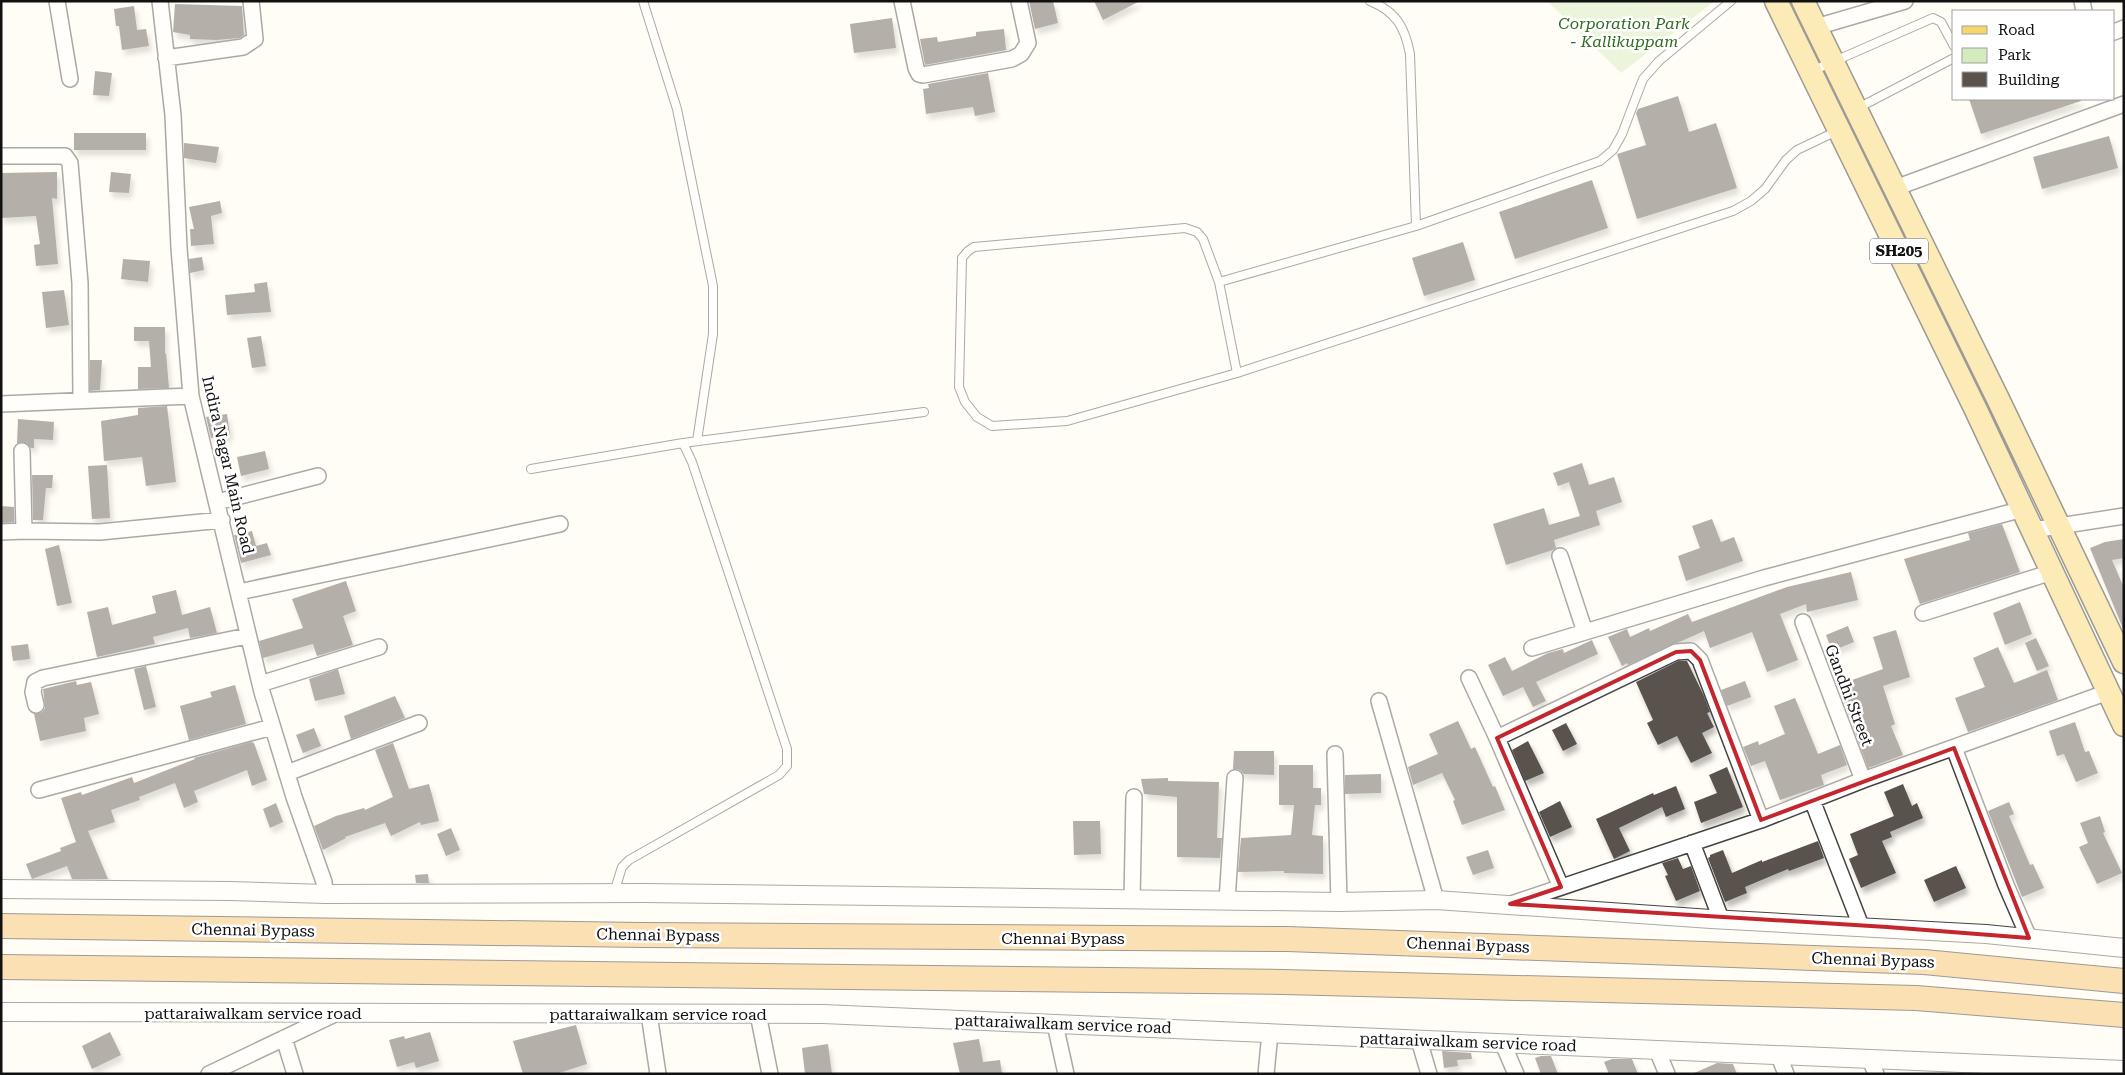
<svg xmlns="http://www.w3.org/2000/svg" width="2125" height="1075" font-family="'Roboto Serif',serif">
	<style>
		.green { fill: #d5ebbd }
		.building { fill: #5a524d; filter: url(#shadow) }
		.lines { fill: none; stroke-linecap: round; stroke-linejoin: round }
		.service-casing { stroke: #444; stroke-width: 10 }
		.minor-casing { stroke: #444; stroke-width: 18 }
		.tertiary-casing { stroke: #444; stroke-width: 20 }
		.primary-casing { stroke: #222; stroke-width: 25 }
		.trunk-casing { stroke: #222; stroke-width: 26 }
		.service { stroke: #fff; stroke-width: 8 }
		.minor { stroke: #fff; stroke-width: 15 }
		.tertiary { stroke: #fff; stroke-width: 18 }
		.primary { stroke: #f9d66b; stroke-width: 22 }
		.trunk { stroke: #f7bc64; stroke-width: 24 }
		.marked { fill: none; stroke: #c4262e; stroke-width: 4; stroke-linejoin: round }
		.labels { text-anchor: middle; dominant-baseline: central; stroke-width: 5; stroke-linejoin: round; paint-order: stroke }
		.shield { fill: #fff; stroke: #585858; stroke-width: 1 }
		.shield-label { font-size: 15px; font-weight: bold; fill: #111 }
		.park-label { font-size: 16px; font-style: italic; fill: #2f6b1f; stroke: #fff }
		.street-label { font-size: 16px; fill: #111; stroke: #fff }
	</style>
	<defs>
		<filter id="shadow"><feDropShadow dx="3" dy="5.5" stdDeviation="2.5" flood-color="#0004"/></filter>
	</defs>
	<rect width="100%" height="100%" fill="#fffdf5"/>
	<!-- green -->
	<path class="green" d="M1547,1H1715L1621,73Z"/>
	<!-- building -->
	<path class="building" d="M1029,1H1053L1058,23L1035,29Z
		M1094,1H1140L1103,20Z
		M175,4L242,6L244,35L240,38L216,40L190,39V35L173,32Z
		M134,6L137,30L146,29L149,46L122,50L119,26H116L114,9Z
		M892,18L896,48L854,53L850,24Z
		M1004,29L1006,50L925,65L920,39L937,37L938,42L976,36V32Z
		M95,71L112,73L109,96L93,95Z
		M988,73L995,112L975,116L973,107L926,114L923,89L929,88L928,84Z
		M1678,96L1689,132L1716,123L1737,188L1637,219L1617,154L1646,145L1636,113L1638,109Z
		M1969,99H2080L2081,101L1981,134Z
		M74,133H146V150H74Z
		M2109,136L2118,168L2042,189L2033,157Z
		M184,143L219,147L216,163L184,158Z
		M57,172V199L52,198L58,264L36,266L34,245L40,244L36,216L1,218V173Z
		M111,172L131,174L129,193L109,192Z
		M1592,180L1608,228L1515,259L1499,212Z
		M220,201L222,213L211,216L214,244L191,246L190,229H194L189,207Z
		M1463,242L1475,280L1424,296L1412,258Z
		M202,257L204,270L190,273L189,259Z
		M123,259L150,261L148,282L121,279Z
		M267,282L271,312L227,315L225,295L255,292L254,284Z
		M64,290L69,325L46,328L42,292Z
		M134,327H165V354L166,353L169,388L138,389V367H151L149,341H134Z
		M261,336L266,366L252,368L247,338Z
		M90,360H102L100,390L90,391Z
		M167,406L176,482L146,486L142,457L104,461L101,421L138,415V408Z
		M227,414L230,435L211,438L206,417Z
		M18,419L54,422L53,440L34,439V448H31L26,443H17Z
		M265,451L269,469L241,476L237,457Z
		M1582,463L1589,485L1614,477L1622,502L1596,511L1600,525L1554,540L1556,548L1553,550L1506,565L1493,524L1544,508L1549,525L1580,516L1569,482L1558,486L1553,473Z
		M107,465L110,518L92,519L88,466Z
		M32,475H53L52,488H46L43,520H33Z
		M1,506L14,507V522L1,523Z
		M1712,519L1721,542L1734,537L1743,561L1686,581L1678,556L1700,548L1692,526Z
		M2002,524L2020,572L1920,604L1904,559L1970,540L1968,533Z
		M252,531L256,546L267,543L271,555L241,563L234,535Z
		M2124,539V558L2112,560L2124,588V631L2090,548L2105,542Z
		M59,545L72,603L57,606L45,549Z
		M1851,572L1858,600L1807,612L1806,604L1780,614L1798,660L1767,672L1752,632L1710,648L1704,631L1628,665L1627,663L1622,666L1608,637L1627,629L1630,637L1649,628L1650,631L1688,614L1692,622L1787,587Z
		M346,581L356,611L343,616L353,645L317,656L313,644L263,658L259,641L303,628L292,599Z
		M176,590L182,615L210,607L217,633L190,638L188,628L153,637L155,644L97,657L87,612L108,607L112,625L156,613L152,596Z
		M2020,602L2032,634L2005,645L1993,613Z
		M1848,626L1854,642L1832,651L1826,635Z
		M1896,630L1910,677L1883,686L1895,724L1891,726L1903,755L1868,768L1838,685L1883,669L1873,637Z
		M2036,638L2049,666L2037,671L2025,643Z
		M1592,640L1598,654L1536,682L1546,701L1533,707L1523,687L1503,696L1488,665L1505,657L1512,671L1548,653L1563,649L1564,653Z
		M28,644L30,659L13,661L11,646Z
		M1998,647L2014,683L2047,670L2058,700L1968,732L1955,698L1985,687L1973,658Z
		M1678,661H1687L1704,696L1710,712L1707,713L1714,727L1702,733L1712,753L1691,763L1677,736L1658,745L1647,723L1653,720L1636,682Z
		M146,666L156,707L144,710L134,669Z
		M338,669L345,694L315,701L309,679Z
		M76,681L77,685L91,682L99,714L84,718L86,731L40,741L34,714L42,712L45,708L43,689Z
		M1745,681L1751,697L1727,706L1721,690Z
		M235,685L246,724L189,740L180,706L212,697L210,692Z
		M395,696L405,718L351,739L344,716Z
		M1795,698L1818,754L1840,745L1847,765L1821,775L1824,785L1780,800L1765,761L1751,766L1743,747L1758,741L1759,745L1785,734L1774,706Z
		M1458,721L1471,749L1475,747L1493,787L1495,786L1505,810L1462,825L1453,801L1455,800L1442,773L1413,785L1408,767L1438,754L1429,734Z
		M2075,722L2085,752L2089,751L2098,773L2076,782L2064,754L2057,756L2049,731Z
		M1566,723L1577,744L1563,751L1552,730Z
		M314,728L321,746L303,753L296,735Z
		M1528,741L1544,773L1525,781L1512,750Z
		M251,742L254,743L267,780L252,786L247,770L194,791L198,802L184,808L175,783L139,797L140,800L111,810L115,822L88,831L108,879H72L67,866L32,879L26,864L61,851L60,848L76,842L61,798L81,792L82,795L132,777L134,783L195,759L194,758Z
		M393,743L409,789L429,784L439,821L421,825L420,822L391,836L385,823L345,837L346,838L323,850L314,826L336,816L364,808L365,810L393,797L375,750Z
		M1234,751H1274V775L1244,774L1240,770L1233,769Z
		M1279,765H1313V788H1321V805H1315L1312,835L1323,836V874L1284,873V871L1238,872L1241,838L1291,835L1294,805H1279Z
		M1727,767L1743,807L1701,823L1694,802L1717,793L1709,775Z
		M1381,774V793L1345,794V775Z
		M1168,778V781L1219,782L1217,838H1222L1220,858L1177,857V797L1144,794L1141,779Z
		M1903,784L1912,806L1917,803L1923,818L1890,832L1892,837L1882,841L1896,873L1861,888L1849,859L1858,855L1850,834L1894,816L1884,792Z
		M1676,786L1685,809L1666,817L1662,807L1619,828L1630,851L1614,859L1596,819L1653,793L1654,795Z
		M1560,801L1572,827L1550,837L1539,812Z
		M2009,802L2014,814L2009,816L2030,865L2033,864L2044,888L2022,897L1988,811Z
		M276,803L283,822L270,828L263,809Z
		M2100,816L2105,832L2103,833L2122,873L2097,884L2079,847L2088,843L2080,823Z
		M1073,821H1100L1101,854L1074,855Z
		M451,828L460,850L446,856L437,834Z
		M1818,841L1824,858L1789,871L1788,869L1745,887L1747,893L1725,902L1708,858L1710,857V855L1723,850L1732,873L1762,860V862Z
		M1488,850L1494,868L1473,875L1466,857Z
		M1678,858L1683,869L1691,866L1700,891L1676,901L1665,876L1668,875L1662,863Z
		M1956,866L1966,888L1934,902L1924,880Z
		M428,874L429,883H416L415,875Z
		M576,1025L587,1064L556,1074H523L513,1041Z
		M110,1032L121,1055L92,1069L82,1046Z
		M430,1032L439,1061L416,1068L414,1062L397,1067L389,1040L404,1036L405,1039Z
		M979,1039L983,1062L1000,1060L1002,1074H960L953,1043Z
		M828,1044L832,1074H805L802,1048Z
		M1442,1051L1471,1053L1472,1059L1457,1060L1458,1066L1444,1068Z
		M1541,1056H1551L1558,1074H1541L1535,1058Z
		M1612,1059H1632L1638,1074H1609L1604,1062Z
		M1717,1063L1733,1064L1737,1074H1692Z"/>
	<g class="lines">
		<defs>
			<path id="service" d="M643,1L677,109L713,286V334L697,441
				M1370,1C1397,12 1405,28 1410,54L1416,226
				M1812,71L1933,18L1941,22L1954,46
				M1858,108L1954,58
				M1219,282L1203,239L1197,232L1185,228L974,247L968,251L962,258L959,387L965,402L977,417L992,426L1067,421L1237,373L1733,211L1751,201L1765,189L1786,160L1797,150L1837,131
				M1237,373L1219,282L1416,226L1600,161L1613,150L1622,134L1643,79L1659,61L1731,1
				M683,443L924,412
				M531,469L683,443L692,462L787,749V766L779,775L629,860L622,867L614,893"/>
			<path id="minor" d="M57,1L70,79
				M160,1L173,115L179,248L191,396L262,692L294,797L324,882L325,894
				M902,1L916,68L919,74L923,75L1012,59L1021,54L1028,43L1019,1
				M2082,1L2084,11
				M1816,27L1905,1
				M2114,32L2124,28
				M166,58L243,47L255,39L251,1
				M1,156H65L70,163L80,283L81,401
				M1895,188L2124,104
				M1,404L191,396
				M22,451L24,531
				M217,502L318,476
				M2033,530L2124,516
				M1,532L24,531L100,532L222,520
				M1560,556L1585,632
				M239,592L560,524
				M1923,613L2052,572
				M1803,622L1863,780
				M1532,648L1764,578L2023,509
				M1469,678L1497,738
				M260,684L379,647
				M1379,701L1436,900
				M36,705L33,692L35,682L43,678L247,636
				M1954,748L2006,885L2029,938
				M1335,754L1339,902
				M287,773L419,723
				M39,790L272,727
				M1812,800L1861,926
				M1692,843L1721,919
				M1561,887L1497,738L1676,652L1691,651L1700,660L1761,820
				M1132,900L1134,797
				M1227,901L1235,778
				M1511,904L1761,820L1863,780L2108,692
				M649,1014L658,1074
				M758,1014L770,1074
				M1055,1024L1066,1074
				M284,1038L295,1074
				M1419,1040L1429,1074
				M1503,1044L1516,1074
				M1657,1050L1667,1074
				M1779,1056L1786,1074
				M1870,1059L1876,1074
				M209,1074L337,1013
				M1266,1074L1270,1033"/>
			<path id="tertiary" d="M1,889L229,891L325,894L644,893L1339,902L1436,900L1711,919L1986,934L2124,948
				M1,1012L823,1014L2124,1070"/>
			<path id="primary" d="M1776,1L1975,408L2124,725
				M1803,1L1997,397L2124,662"/>
			<path id="trunk" d="M1,926L642,935L1287,939L1924,962L2124,981
				M1,967L1283,982L1916,998L2124,1015"/>
		</defs>
		<!-- service casing -->
		<use href="#service" class="service-casing"/>
		<!-- minor casing -->
		<use href="#minor" class="minor-casing"/>
		<!-- tertiary casing -->
		<use href="#tertiary" class="tertiary-casing"/>
		<!-- primary casing -->
		<use href="#primary" class="primary-casing"/>
		<!-- trunk casing -->
		<use href="#trunk" class="trunk-casing"/>
		<!-- service -->
		<use href="#service" class="service"/>
		<!-- minor -->
		<use href="#minor" class="minor"/>
		<!-- tertiary -->
		<use href="#tertiary" class="tertiary"/>
		<!-- primary -->
		<use href="#primary" class="primary"/>
		<!-- trunk -->
		<use href="#trunk" class="trunk"/>
	</g>
	<!-- marked area -->
	<path d="M0 0H2125V1075H0ZM1691,651L1700,660L1761,820L1954,748L2029,938L1887,927L1510,904L1561,887L1497,738L1676,652Z" fill="#fffdf5" fill-opacity=".55" fill-rule="evenodd"/>
	<path class="marked" d="M1691,651L1700,660L1761,820L1954,748L2029,938L1887,927L1510,904L1561,887L1497,738L1676,652Z"/>
	<g class="labels">
		<!-- shield labels -->
		<rect class="shield" x="1870" y="238.5" width="58" height="25" rx="4"/>
		<g class="shield-label">
			<text x="1899" y="251">SH205</text>
		</g>
		<!-- park labels -->
		<g class="park-label">
			<text x="1624" y="23">Corporation Park<tspan x="1624" dy="18">- Kallikuppam</tspan></text>
		</g>
		<!-- street labels -->
		<g class="street-label">
			<text transform="translate(228 465) rotate(77)">Indira Nagar Main Road</text>
			<text transform="translate(1849 695) rotate(69)">Gandhi Street</text>
			<text transform="translate(253 930) rotate(1)">Chennai Bypass</text>
			<text transform="translate(658 935) rotate(1)">Chennai Bypass</text>
			<text x="1063" y="938">Chennai Bypass</text>
			<text transform="translate(1468 945) rotate(2)">Chennai Bypass</text>
			<text transform="translate(1873 960) rotate(2)">Chennai Bypass</text>
			<text x="253" y="1013">pattaraiwalkam service road</text>
			<text x="658" y="1014">pattaraiwalkam service road</text>
			<text transform="translate(1063 1024) rotate(2)">pattaraiwalkam service road</text>
			<text transform="translate(1468 1042) rotate(2)">pattaraiwalkam service road</text>
		</g>
	</g>
	<!-- border -->
	<rect width="2125" height="1075" fill="none" stroke="#111111" stroke-width="5"/>
	<!-- legend -->
	<rect x="1952" y="10" width="162" height="90" fill="#ffffff" stroke="#a0a0a0"/>
	<rect x="1962" y="26" width="25" height="8" fill="#f9d66b" stroke="#a0a0a0"/>
	<text x="1998" y="35" font-size="15" fill="#111111">Road</text>
	<rect x="1962" y="48" width="25" height="15" fill="#d5ebbd" stroke="#a0a0a0"/>
	<text x="1998" y="60" font-size="15" fill="#111111">Park</text>
	<rect x="1962" y="72" width="25" height="15" fill="#5a524d" stroke="#a0a0a0"/>
	<text x="1998" y="85" font-size="15" fill="#111111">Building</text>
</svg>
